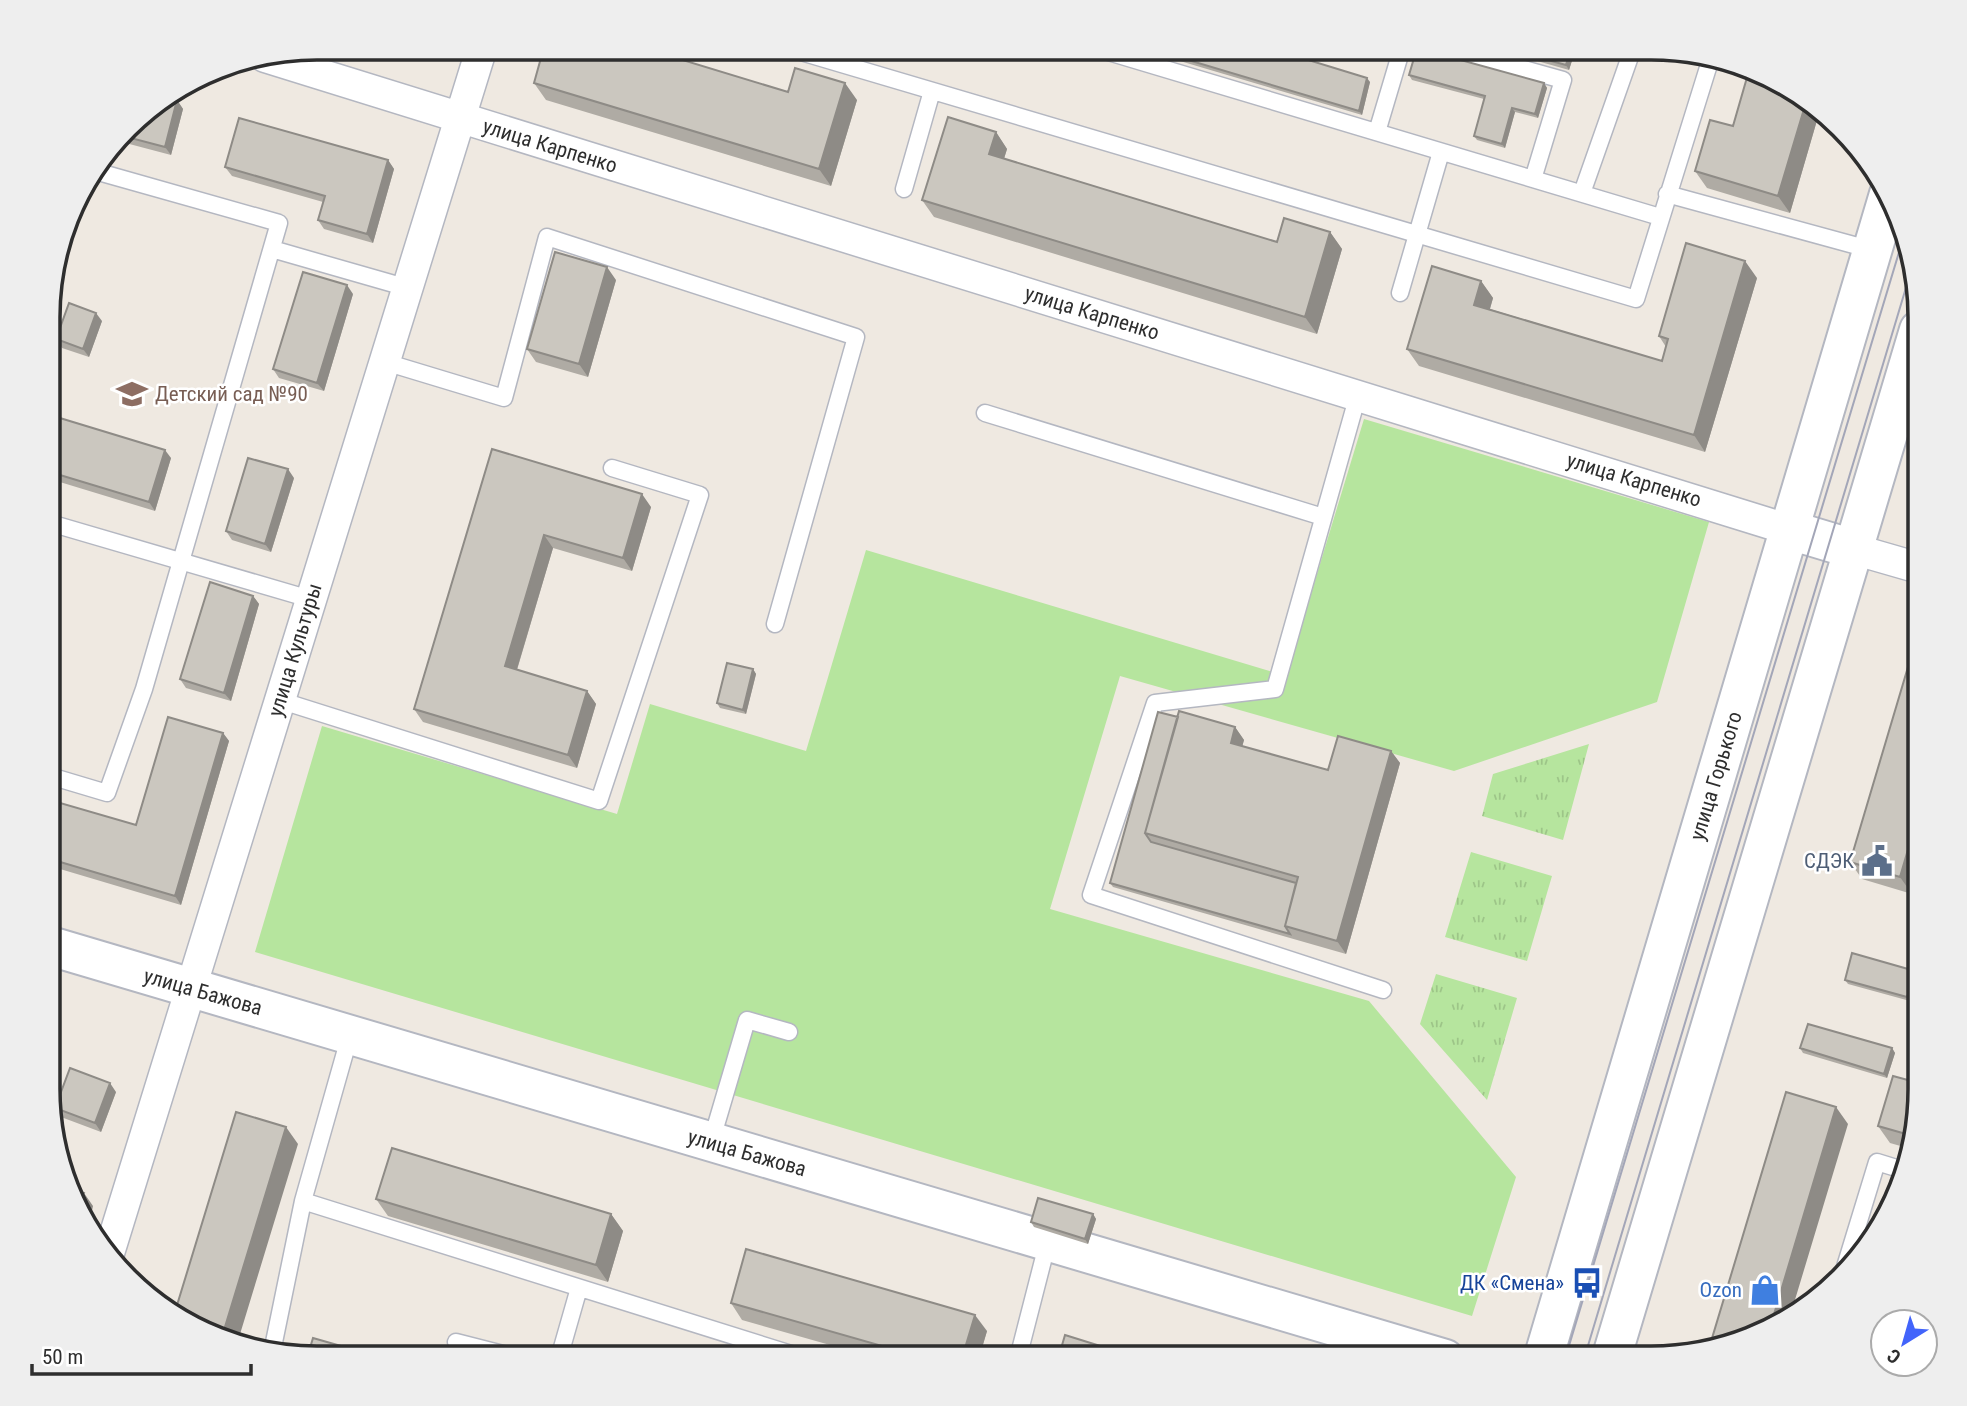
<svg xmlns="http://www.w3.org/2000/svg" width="1967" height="1406" font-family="'Roboto Condensed',sans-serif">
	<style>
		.grass { fill: url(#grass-tufts) }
		.park { fill: #b6e59e }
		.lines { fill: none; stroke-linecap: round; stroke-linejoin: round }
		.lane-casing { stroke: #b4b7c1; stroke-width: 19 }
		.street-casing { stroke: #b4b7c1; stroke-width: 33 }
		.secondary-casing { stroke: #b4b7c1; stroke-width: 42 }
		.lane { stroke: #fff; stroke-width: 16 }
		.street { stroke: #fff; stroke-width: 30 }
		.secondary { stroke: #fff; stroke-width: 38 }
		.tram { stroke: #a3a6b8; stroke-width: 2 }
		.wall { fill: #afaba4 }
		.shaded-wall { fill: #8e8b86 }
		.building { fill: #cbc7bf; stroke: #8e8b86; stroke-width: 2 }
		.labels { text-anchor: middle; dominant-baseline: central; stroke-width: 5; stroke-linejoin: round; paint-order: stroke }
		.street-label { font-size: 21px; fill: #2e2e2e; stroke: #fff }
		.education-label { font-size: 21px; fill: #785e54; stroke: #fff; text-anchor: start }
		.service-label { font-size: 21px; fill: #4e5e75; stroke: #fff; text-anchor: end }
		.transit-label { font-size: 21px; fill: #164399; stroke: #fff; text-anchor: end }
		.shop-label { font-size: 21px; fill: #366cbe; stroke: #fff; text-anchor: end }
		.rim { fill: none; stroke: #2e2e2e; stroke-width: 3.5 }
	</style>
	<defs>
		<pattern id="grass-tufts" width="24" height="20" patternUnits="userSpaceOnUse" patternTransform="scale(1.75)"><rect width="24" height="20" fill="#b6e59e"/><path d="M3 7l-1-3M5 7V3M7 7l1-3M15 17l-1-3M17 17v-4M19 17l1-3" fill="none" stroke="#9dc588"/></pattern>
	</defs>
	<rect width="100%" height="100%" fill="#efe9e1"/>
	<!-- grass -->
	<path class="grass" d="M1589,744L1563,840L1482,816L1493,774Z
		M1471,852L1552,876L1527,961L1445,937Z
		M1436,974L1517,998L1487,1100L1420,1024Z"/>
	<!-- park -->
	<path class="park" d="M1364,419L1709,522L1657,702L1454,771L1120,676L1050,909L1369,1001L1516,1177L1472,1316L255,952L322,726L617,814L650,704L806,751L866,550L1286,676Z"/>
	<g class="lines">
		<defs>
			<path id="lane" d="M784,47L1636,299L1711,58
				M1095,48L1660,217
				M1448,48L1563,80L1533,179
				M1377,132L1402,48
				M904,189L932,91
				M1582,193L1633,48
				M1667,194L1872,250
				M272,249L408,288
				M1400,293L1441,152
				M385,362L504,398L547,237L856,337L775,624
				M1358,395L1275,689L1155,703L1091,895L1383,990
				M985,413L1323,517
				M50,523L310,599
				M279,700L599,801L700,495L612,468
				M50,776L107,793L144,689L279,223L95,171
				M711,1142L747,1020L789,1032
				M303,1201L804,1358
				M1844,1270L1877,1162L1906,1171
				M456,1342L519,1358
				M272,1352L303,1201L350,1035
				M559,1358L579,1288
				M1018,1358L1048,1241"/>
			<path id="street" d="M265,57L1790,530
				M1853,549L1919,568
				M109,1253L482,47"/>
			<path id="secondary" d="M1790,530L1853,549
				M50,946L1445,1359
				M1543,1359L1889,194
				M1611,1359L1919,330"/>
		</defs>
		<!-- lane casing -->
		<use href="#lane" class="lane-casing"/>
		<!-- street casing -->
		<use href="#street" class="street-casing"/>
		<!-- secondary casing -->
		<use href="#secondary" class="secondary-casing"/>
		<!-- lane -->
		<use href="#lane" class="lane"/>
		<!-- street -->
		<use href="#street" class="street"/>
		<!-- secondary -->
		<use href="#secondary" class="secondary"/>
		<!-- tram -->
		<path class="tram" d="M1565,1359L1903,239
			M1584,1359L1911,271"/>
	</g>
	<!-- wall -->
	<path class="wall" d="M1136,48H1269L1370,82L1362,115Z
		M1334,48H1348L1347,52Z
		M1492,48H1576L1569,70Z
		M1409,75L1544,83L1547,88L1538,118L1515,112L1505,148L1477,140L1474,136L1484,99L1412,80Z
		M534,83L788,92L857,100L831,186L546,100Z
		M177,100L183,109L171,155L118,141L139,114Z
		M1815,103L1820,110L1790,213L1707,188L1695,171L1733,126Z
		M996,132L1007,149L1004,159L1277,242L1330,232L1342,249L1317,334L934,217L922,200Z
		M388,160L394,169L373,243L324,229L318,220L323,202L232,176L225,167Z
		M1757,278L1705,452L1419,366L1407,349L1481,281L1493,298L1490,309L1662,361L1666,347L1659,336Z
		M616,280L588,377L536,362L527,349Z
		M353,294L324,391L279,378L273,369Z
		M102,321L89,357L62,348L56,339Z
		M50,415L171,458L155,511L50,479Z
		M492,449L651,507L632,571L553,548L517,670L587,691L596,704L577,768L423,722L414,709Z
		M294,478L271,552L232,540L226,531Z
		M253,596L259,604L231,701L186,688L180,679Z
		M1919,630L1912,894L1862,879L1850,862Z
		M753,669L756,674L746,714L720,708L717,703Z
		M1178,717L1235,727L1244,740L1242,746L1328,770L1391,751L1400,763L1346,954L1113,887L1110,883Z
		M223,733L229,741L181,905L50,866V800L136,825Z
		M1915,971L1918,975L1910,1001L1848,984L1845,980Z
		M1800,1048H1892L1895,1053L1887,1078L1803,1053Z
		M116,1092L101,1132L61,1117L55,1108Z
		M1919,1106L1911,1149L1890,1143L1878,1126Z
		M376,1199L611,1214L623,1231L608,1282L388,1216Z
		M1093,1214L1096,1219L1088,1244L1034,1227L1031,1222Z
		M731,1303L987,1331L979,1358H876L742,1320Z"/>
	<!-- shaded-wall -->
	<path class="shaded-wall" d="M1571,48H1576L1569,70L1566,65Z
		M1367,78L1370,82L1362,115L1359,111Z
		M845,83L857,100L831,186L819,169Z
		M1544,83L1547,88L1538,118L1535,114Z
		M1807,99L1815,103L1820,110L1790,213L1778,196Z
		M177,100L183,109L171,155L165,147Z
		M1512,108L1515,112L1505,148L1502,144Z
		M996,132L1007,149L1000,171L989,154Z
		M388,160L394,169L373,243L367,234Z
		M1330,232L1342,249L1317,334L1305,317Z
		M1745,261L1757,278L1705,452L1694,435Z
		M607,267L616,280L588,377L579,364Z
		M1481,281L1493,298L1486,322L1474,305Z
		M347,285L353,294L324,391L317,383Z
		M96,313L102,321L89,357L83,349Z
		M165,450L171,458L155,511L149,502Z
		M288,469L294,478L271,552L265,544Z
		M642,494L651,507L632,571L623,558Z
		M544,535L553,548L514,679L505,666Z
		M253,596L259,604L231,701L224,693Z
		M753,669L756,674L746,714L743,710Z
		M587,691L596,704L577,768L568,755Z
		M1235,727L1244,740L1240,755L1231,743Z
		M223,733L229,741L181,905L175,896Z
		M1391,751L1400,763L1346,954L1337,941Z
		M1919,812V869L1912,894L1900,877Z
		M1915,971L1918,975L1910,1001L1907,997Z
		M1892,1048L1895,1053L1887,1078L1884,1074Z
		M110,1083L116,1092L101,1132L95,1123Z
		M1836,1107L1848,1124L1791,1313L1769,1331Z
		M286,1127L298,1144L237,1344L221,1340Z
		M84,1193L93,1206L88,1229L83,1224L79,1212Z
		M611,1214L623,1231L608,1282L596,1265Z
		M1093,1214L1096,1219L1088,1244L1085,1239Z
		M975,1315L987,1331L979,1358H962Z"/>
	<!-- building -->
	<path class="building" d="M544,47H640L788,92L795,68L845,83L819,169L534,83Z
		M1148,48H1269L1367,78L1359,111Z
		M1417,48L1544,83L1535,114L1512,108L1502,144L1474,136L1485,96L1409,75Z
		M1504,48H1571L1566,65Z
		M1750,67L1807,99L1778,196L1695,171L1710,120L1733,126Z
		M167,97L177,100L165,147L123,136L139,114Z
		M948,117L996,132L989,154L1277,242L1284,218L1330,232L1305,317L922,200Z
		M239,118L388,160L367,234L318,220L325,196L225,167Z
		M1686,243L1745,261L1694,435L1407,349L1432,266L1481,281L1474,305L1662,361L1668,339L1659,336Z
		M555,252L607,267L579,364L527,349Z
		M303,272L347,285L317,383L273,369Z
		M69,303L96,313L83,349L56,339Z
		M50,415L165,450L149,502L50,472Z
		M492,449L642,494L623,558L544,535L505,666L587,691L568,755L414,709Z
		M248,458L288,469L265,544L226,531Z
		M210,582L253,596L224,693L180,679Z
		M1919,630V812L1900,877L1850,862Z
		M727,663L753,669L743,710L717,703Z
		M1179,711L1235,727L1231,743L1328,770L1338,736L1391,751L1337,941L1285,926L1298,877L1145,833Z
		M1158,712L1178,717L1145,833L1151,842L1296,883L1285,926L1290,934L1110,883Z
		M168,717L223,733L175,896L50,859V800L136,825Z
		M1852,953L1915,971L1907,997L1845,980Z
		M1808,1024L1892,1048L1884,1074L1800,1048Z
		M70,1068L110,1083L95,1123L55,1108Z
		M1893,1076L1919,1083V1106L1913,1136L1878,1126Z
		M1786,1092L1836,1107L1769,1331L1710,1345Z
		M236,1112L286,1127L221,1340L214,1338L174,1315Z
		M392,1148L611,1214L596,1265L376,1199Z
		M72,1190L84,1193L79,1212Z
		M1038,1198L1093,1214L1085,1239L1031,1222Z
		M746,1249L975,1315L962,1358H924L731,1303Z
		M1065,1335L1142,1359H1058Z
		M313,1338L383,1358H307Z"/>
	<!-- icons -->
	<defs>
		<symbol id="school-bare" viewBox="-9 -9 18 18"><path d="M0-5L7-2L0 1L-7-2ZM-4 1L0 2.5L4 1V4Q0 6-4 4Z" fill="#8d6e63" stroke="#fff" stroke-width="2.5" paint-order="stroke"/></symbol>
		<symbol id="civic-bare" viewBox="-9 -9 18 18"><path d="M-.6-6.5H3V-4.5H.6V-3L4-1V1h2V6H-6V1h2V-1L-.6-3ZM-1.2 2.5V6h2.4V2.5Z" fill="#5c6f8a" stroke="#fff" stroke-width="2.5" paint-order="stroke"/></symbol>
		<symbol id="bus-bare" viewBox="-9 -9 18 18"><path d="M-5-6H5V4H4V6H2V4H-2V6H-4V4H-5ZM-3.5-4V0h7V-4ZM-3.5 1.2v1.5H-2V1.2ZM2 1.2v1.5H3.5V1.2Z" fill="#1a4fb4" stroke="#fff" stroke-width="2.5" paint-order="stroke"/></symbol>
		<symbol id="shop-bare" viewBox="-9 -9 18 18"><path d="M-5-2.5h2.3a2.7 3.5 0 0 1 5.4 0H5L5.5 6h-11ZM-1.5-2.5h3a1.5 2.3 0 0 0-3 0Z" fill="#3f7fe0" stroke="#fff" stroke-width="2.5" paint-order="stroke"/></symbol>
	</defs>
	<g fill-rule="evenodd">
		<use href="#school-bare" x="110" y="372" width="44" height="44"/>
		<use href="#civic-bare" x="1855" y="839" width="44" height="44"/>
		<use href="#bus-bare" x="1565" y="1261" width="44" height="44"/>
		<use href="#shop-bare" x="1743" y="1268" width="44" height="44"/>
	</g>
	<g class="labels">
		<!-- street labels -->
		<g class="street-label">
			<text transform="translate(550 146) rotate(17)">улица Карпенко</text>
			<text transform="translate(1092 313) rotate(17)">улица Карпенко</text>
			<text transform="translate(1634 480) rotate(17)">улица Карпенко</text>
			<text transform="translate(295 650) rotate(-73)">улица Культуры</text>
			<text transform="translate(1716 776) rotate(-73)">улица Горького</text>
			<text transform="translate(203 992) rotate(16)">улица Бажова</text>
			<text transform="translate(747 1153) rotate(16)">улица Бажова</text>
		</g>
		<!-- education labels -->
		<g class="education-label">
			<text x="155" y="394">Детский сад №90</text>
		</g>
		<!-- service labels -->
		<g class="service-label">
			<text x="1854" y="861">СДЭК</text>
		</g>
		<!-- transit labels -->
		<g class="transit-label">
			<text x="1564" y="1283">ДК «Смена»</text>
		</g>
		<!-- shop labels -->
		<g class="shop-label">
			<text x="1742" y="1290">Ozon</text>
		</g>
	</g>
	<!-- crop -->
	<path d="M0 0H1967V1406H0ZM317 60H1651A257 257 0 0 1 1908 317V1089A257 257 0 0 1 1651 1346H317A257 257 0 0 1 60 1089V317A257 257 0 0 1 317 60Z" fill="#eee" fill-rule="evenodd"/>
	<path class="rim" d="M317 60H1651A257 257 0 0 1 1908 317V1089A257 257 0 0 1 1651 1346H317A257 257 0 0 1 60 1089V317A257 257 0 0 1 317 60Z"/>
	<!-- north arrow -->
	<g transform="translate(1904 1343) rotate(217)"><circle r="33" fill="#ffffff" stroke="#ababab" stroke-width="2"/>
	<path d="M0-5L12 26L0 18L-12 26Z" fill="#4264fb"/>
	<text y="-10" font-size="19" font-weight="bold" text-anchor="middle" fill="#2e2e2e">С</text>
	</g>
	<!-- scale -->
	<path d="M32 1364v10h219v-10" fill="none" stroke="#2e2e2e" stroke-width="3.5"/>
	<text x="42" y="1364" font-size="21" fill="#2e2e2e" stroke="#ffffff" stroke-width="5" paint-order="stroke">50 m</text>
</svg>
